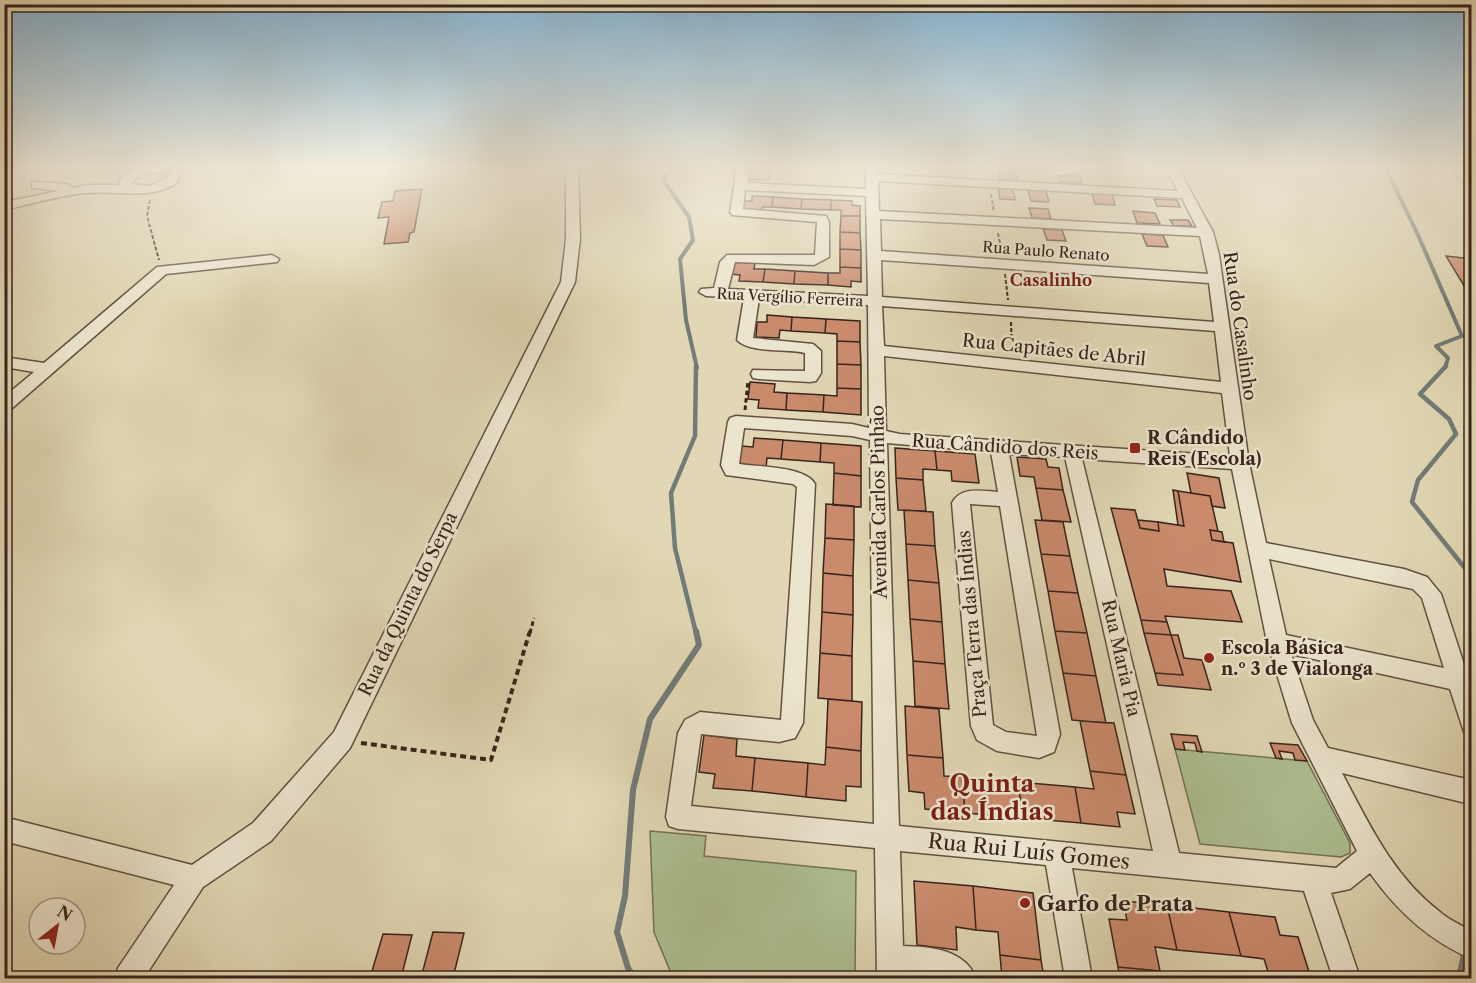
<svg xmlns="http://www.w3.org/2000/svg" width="1476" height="983" font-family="'Libre Caslon Text',serif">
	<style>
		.green { fill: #adbf91; stroke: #727256; stroke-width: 1.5 }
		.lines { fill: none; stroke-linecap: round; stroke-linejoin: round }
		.stream-far2 { stroke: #717c78; stroke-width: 4 }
		.stream-far1 { stroke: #717c78; stroke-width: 4.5 }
		.stream { stroke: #717c78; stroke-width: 6 }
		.building { fill: #ca8b6d; stroke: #38241c; stroke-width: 1.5 }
		.minor-casing { stroke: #625142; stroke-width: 3 }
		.path-far2 { stroke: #38241c; stroke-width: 2; stroke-dasharray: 4 2; stroke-linecap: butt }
		.path-far1 { stroke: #38241c; stroke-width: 3; stroke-dasharray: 4.5 3; stroke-linecap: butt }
		.path { stroke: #38241c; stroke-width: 4; stroke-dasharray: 6 4; stroke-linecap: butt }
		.minor { fill: #ece5ce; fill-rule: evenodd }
		.poi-dot { fill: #8f2418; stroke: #ece5ce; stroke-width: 2 }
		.labels { text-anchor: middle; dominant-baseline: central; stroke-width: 5; stroke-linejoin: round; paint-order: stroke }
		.far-street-label { font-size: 15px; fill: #38241c; stroke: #ece5ce }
		.far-neighbourhood-label { font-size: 16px; font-weight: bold; fill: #7a1f14; stroke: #ece5ce }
		.street-label { font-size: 18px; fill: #38241c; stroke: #ece5ce }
		.poi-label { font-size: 18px; font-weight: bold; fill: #38241c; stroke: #ece5ce; text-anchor: start }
		.near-street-label { font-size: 21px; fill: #38241c; stroke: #ece5ce }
		.near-poi-label { font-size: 21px; font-weight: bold; fill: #38241c; stroke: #ece5ce; text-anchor: start }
		.near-neighbourhood-label { font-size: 24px; font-weight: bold; fill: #7a1f14; stroke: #ece5ce }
	</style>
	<rect width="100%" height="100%" fill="#e1d7b4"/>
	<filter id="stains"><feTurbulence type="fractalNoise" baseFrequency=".00333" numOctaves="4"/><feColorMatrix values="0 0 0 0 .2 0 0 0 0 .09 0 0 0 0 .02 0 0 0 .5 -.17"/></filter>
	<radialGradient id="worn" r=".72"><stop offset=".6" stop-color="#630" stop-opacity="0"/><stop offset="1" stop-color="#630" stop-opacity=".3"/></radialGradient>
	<!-- green -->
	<path class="green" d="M1175,749L1307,761L1350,843V853L1341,857L1200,844Z
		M650,831L706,836L704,856L856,871L855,978H673L654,932Z"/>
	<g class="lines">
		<!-- stream-far2 -->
		<path class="stream-far2" d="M672,166L663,180L689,217L693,240L680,259L686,320L697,368
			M1387,166L1385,167L1418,235L1462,336L1436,346L1448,358L1445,368"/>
		<!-- stream-far1 -->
		<path class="stream-far1" d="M1446,366L1420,394L1449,419L1456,434L1418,480L1412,502L1472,577
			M696,633L675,548L671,493L695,436L696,366"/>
		<!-- stream -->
		<path class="stream" d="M635,978L628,968L617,932L625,896L633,790L650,719L699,645L696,631
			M1459,978L1465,950"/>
	</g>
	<!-- building -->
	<path class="building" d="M751,166H771L769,180H749Z
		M999,171L1015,172L1017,181L1000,180Z
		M1065,174H1080L1082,183L1060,182L1058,176H1066Z
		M998,188L1012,189L1016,200L1000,199Z
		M422,189L414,232L410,233L408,242L384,244L389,217L378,218L382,202L393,201L395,191Z
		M1028,190L1046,191L1049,202L1031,201Z
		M1092,193L1112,194L1115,205L1095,204Z
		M752,196L773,197L772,207H762V212L742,211L744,201H752Z
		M773,197L802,199L801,209L772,207Z
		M802,199L831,200V210L801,209Z
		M1154,199L1177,200L1180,207L1157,206Z
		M831,200L852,201V205L860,206V216H841V210H831Z
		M1029,208L1048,209L1051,219L1032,218Z
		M1133,211L1155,213L1160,224L1137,223Z
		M841,216H860V233L840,232Z
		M1170,220H1188L1192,226H1174Z
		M1043,229L1062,230L1066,241L1047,240Z
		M840,232L860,233L861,250L840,249Z
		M1142,234L1163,235L1168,247L1147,246Z
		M840,249L861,250V268L840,267Z
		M1446,256L1472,259V299Z
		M733,262L755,263L754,269H765L763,282L739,281L740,275L731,274Z
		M840,267L861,268V282L851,281V287L828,285V273H840Z
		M765,269L795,271L794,284L763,282Z
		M795,271L828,273V285L794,284Z
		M767,315L792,317L791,331L780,330L779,338L756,337L757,322H767Z
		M792,317L826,319L825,333L791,331Z
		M826,319L860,321V342L837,341V334L825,333Z
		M837,341L860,342L861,365L837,364Z
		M837,364L861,365V389L837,388Z
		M750,382L775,384L774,392L787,393L786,410L758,408L759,400L748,399Z
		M837,388L861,389V415L823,412L824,395L837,396Z
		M787,393L824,395L823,412L786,410Z
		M754,438L783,440L781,459L767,458L766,468L739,466L742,446L753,447Z
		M783,440L821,443L820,462L781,459Z
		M821,443L861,446V476L834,473V463L820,462Z
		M895,448L935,451L937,470L923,469V480L896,478Z
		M935,451L975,454L979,483L952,481L951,471L937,470Z
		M1017,457L1046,459L1048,467L1059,468L1063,490L1036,488L1034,477L1020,476Z
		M834,473L861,476V507L833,505Z
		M1187,473L1219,478L1225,508L1212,506L1210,496L1191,493Z
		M896,478L923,480L926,511L898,510Z
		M1036,488L1063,490L1071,522L1042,520Z
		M1173,490L1178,491L1184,526L1178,525Z
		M1178,491L1210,496L1218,531L1210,530L1212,540L1233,543L1241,582L1164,569L1167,586L1231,591L1242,622L1165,616L1167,622L1141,620L1111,508L1135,510L1140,528L1159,531L1158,522L1184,526Z
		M826,504L854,506V540L825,538Z
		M904,510L933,512L935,546L906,544Z
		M1035,520L1063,522L1070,556L1041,554Z
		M1138,520L1158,522L1159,531L1140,528Z
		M1210,530L1222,532L1224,542L1212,540Z
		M825,538L854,540L853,576L823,573Z
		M906,544L935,546L939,583L908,580Z
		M1041,554L1070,556L1078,593L1048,591Z
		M823,573L853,576V615L822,612Z
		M908,580L939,583L942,622L910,619Z
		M1048,591L1078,593L1087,633L1055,631Z
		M822,612L853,615L852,656L820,653Z
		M910,619L942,622L945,664L913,661Z
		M1141,620L1167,622L1171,635L1144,633Z
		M1055,631L1087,633L1096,676L1063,673Z
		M1144,633L1171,635L1183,675L1155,673Z
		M1171,635H1178L1184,658L1202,660L1211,690L1158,685L1155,673L1183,675Z
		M820,653L852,656V701L818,698Z
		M913,661L945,664L949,709L915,706Z
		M1063,673L1096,676L1106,723L1072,720Z
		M828,699L862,702L861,751L826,747Z
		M905,706L939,709L943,758L907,755Z
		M1080,721L1114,723L1126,775L1090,771Z
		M1171,734L1197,736L1202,752L1197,751L1195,743L1183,742L1185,750L1175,749Z
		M704,735L737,739L736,756L755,758L752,791L713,788L715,774L699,772Z
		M1270,743L1298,745L1307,761L1295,760L1293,753L1279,751L1282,759L1276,758Z
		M826,747L861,751V787L846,786V801L806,797L808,763L825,765Z
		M907,755L943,758L944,776L962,777L965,813L925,809L924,793L909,791Z
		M755,758L808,763L806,797L752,791Z
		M1090,771L1126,775L1135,814L1117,812L1120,827L1081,823L1075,787L1094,789Z
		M962,777L1018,782L1023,818L965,813Z
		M1018,782L1075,787L1081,823L1023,818Z
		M914,881L973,886L976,930L956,927L957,950L917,945Z
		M973,886L1033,893L1041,960L1000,955L998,932L976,930Z
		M1123,901L1167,905L1177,950L1155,947L1160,971L1118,967L1109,919L1127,920Z
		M1167,905L1229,912L1241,956L1177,950Z
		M1229,912L1275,917L1280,935L1298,937L1311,978H1270L1264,959L1241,956Z
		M433,932L464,933L453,978H421Z
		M383,934L412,935L401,978H370Z
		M1000,955L1041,960L1044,978H1002Z
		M1118,967L1160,971L1161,978H1120Z"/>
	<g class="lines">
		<defs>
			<path id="minor" d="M144,166H187L181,170L178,182C150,201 119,190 87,193C60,195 31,204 4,210V202L59,191L32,188V182L67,184L73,188L86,185H119C121,172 133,170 144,166ZM151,172H170L168,177L150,186L131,184L138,176Z
				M566,166H578L580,239L575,282L350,748L271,841L203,887L144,978H115L118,968L174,885L4,841V817L192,865L253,823L334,732L561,282L566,239Z
				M737,166H749L747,183L866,189V166H878V174L1178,191L1165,166H1177L1213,232L1219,255L1249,463L1266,543L1404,569L1427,577L1441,594L1472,689V735L1464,732L1450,689L1291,654L1313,720L1328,748L1462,778L1472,777V801L1462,802L1342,773C1369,824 1393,876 1440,912C1449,920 1461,925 1472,931V959C1429,941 1396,910 1370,873L1350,889L1331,893L1360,978H1333L1304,891L1072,868L1092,978H1065L1046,865L900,851L903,946C931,947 964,949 976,978C952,981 928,974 903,973V978H877L875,848L678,829L669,826L666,817L678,733L685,720L700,712L781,720L797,487L793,484L726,475L721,465L728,422L730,418L736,416L852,424L869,428L868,305L759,299L753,338L813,344L821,351V373L816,381L810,382L759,379L753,378L751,374L753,370L805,371V353C788,348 750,354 737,340L744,298L706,296L699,292L701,289L714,288L720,262L727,255H815L817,222L732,215L730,212ZM878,181L1182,198L1197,228L879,211ZM745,190L866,196L868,296L728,289L735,262L814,265L829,257V222L826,216L743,209ZM880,219L1200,236L1208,274L881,251ZM881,260L1209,283L1214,322L882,297ZM882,306L1215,331L1221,382L884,346ZM884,356L1222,393L1230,456L900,434L886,431ZM744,428L852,436L870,440L874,824L691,806L701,734L779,742L795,738L803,723L815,484C805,466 758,467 739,464ZM887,443L991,452L998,492C981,491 961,486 952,503L971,726L977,740L997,751L1039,758L1054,752L1060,734L1009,454L1065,457L1153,851L899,826ZM1082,459L1232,469L1267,642L1292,723L1357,851L1336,868L1179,853ZM970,504L1000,506L1037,736L1006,732L993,725ZM1269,559L1413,589L1422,598L1444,668L1286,635Z
				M1462,169L1472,176V188L1468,187L1456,173Z
				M272,255L279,259L277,262L166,274L10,410L4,411V397L34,372L4,367V357L44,363L157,267Z"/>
		</defs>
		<!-- minor casing -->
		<use href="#minor" class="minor-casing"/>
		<!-- path-far2 -->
		<path class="path-far2" d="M991,194L994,212
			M150,200L147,216L159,260
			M998,233L1002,253
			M1005,274L1008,300
			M1011,322L1012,354"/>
		<!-- path-far1 -->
		<path class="path-far1" d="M745,410L748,381
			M530,633L534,618"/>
		<!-- path -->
		<path class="path" d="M361,743L491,760L530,631"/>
		<!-- minor -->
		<use href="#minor" class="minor"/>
	</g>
	<!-- sky -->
	<linearGradient id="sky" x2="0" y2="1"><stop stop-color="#87b5d4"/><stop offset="0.55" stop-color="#f2eddd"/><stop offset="1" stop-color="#f2eddd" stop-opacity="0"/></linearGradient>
	<rect width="1476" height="304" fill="url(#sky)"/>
	<!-- markers -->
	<g class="poi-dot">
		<rect x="1129" y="442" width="12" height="12" rx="3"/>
		<circle cx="1209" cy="658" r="6"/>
		<circle cx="1025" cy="903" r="6"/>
	</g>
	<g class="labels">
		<!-- far-street labels -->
		<g class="far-street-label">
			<text transform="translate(1046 251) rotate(4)">Rua Paulo Renato</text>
			<text transform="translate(790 297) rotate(3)">Rua Vergílio Ferreira</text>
		</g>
		<!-- far-neighbourhood labels -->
		<g class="far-neighbourhood-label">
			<text x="1051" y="280">Casalinho</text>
		</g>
		<!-- street labels -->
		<g class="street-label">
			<text transform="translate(1240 326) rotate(82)">Rua do Casalinho</text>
			<text transform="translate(1054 350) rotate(6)">Rua Capitães de Abril</text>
			<text transform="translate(1005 447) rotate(4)">Rua Cândido dos Reis</text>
			<text transform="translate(879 502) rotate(-91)">Avenida Carlos Pinhão</text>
			<text transform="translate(408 604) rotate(-64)">Rua da Quinta do Serpa</text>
			<text transform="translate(972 624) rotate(-95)">Praça Terra das Índias</text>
			<text transform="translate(1121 658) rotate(77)">Rua Maria Pia</text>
		</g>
		<!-- poi labels -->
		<g class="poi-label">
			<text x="1147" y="438">R Cândido<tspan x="1147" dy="21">Reis (Escola)</tspan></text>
			<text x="1221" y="648">Escola Básica<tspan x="1221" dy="21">n.º 3 de Vialonga</tspan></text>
		</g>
		<!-- near-street labels -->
		<g class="near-street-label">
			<text transform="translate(1029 851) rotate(6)">Rua Rui Luís Gomes</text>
		</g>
		<!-- near-poi labels -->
		<g class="near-poi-label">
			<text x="1037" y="903">Garfo de Prata</text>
		</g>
		<!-- near-neighbourhood labels -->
		<g class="near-neighbourhood-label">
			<text x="992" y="783">Quinta<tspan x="992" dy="28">das Índias</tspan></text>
		</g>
	</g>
	<!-- margin -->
	<rect width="1476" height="983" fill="none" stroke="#e1d7b4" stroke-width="24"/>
	<rect x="6" y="6" width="1464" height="971" fill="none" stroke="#38241c" stroke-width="3"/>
	<rect x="12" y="12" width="1452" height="959" fill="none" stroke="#38241c" stroke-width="1.5"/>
	<!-- north arrow -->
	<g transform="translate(57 926) rotate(31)"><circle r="28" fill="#ece5ce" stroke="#a49887" stroke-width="1.5"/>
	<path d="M0-4.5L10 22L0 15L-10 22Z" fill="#8f2418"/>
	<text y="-9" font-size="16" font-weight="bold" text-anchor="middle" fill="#38241c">N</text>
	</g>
	<rect width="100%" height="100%" filter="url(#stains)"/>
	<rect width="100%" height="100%" fill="url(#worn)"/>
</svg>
